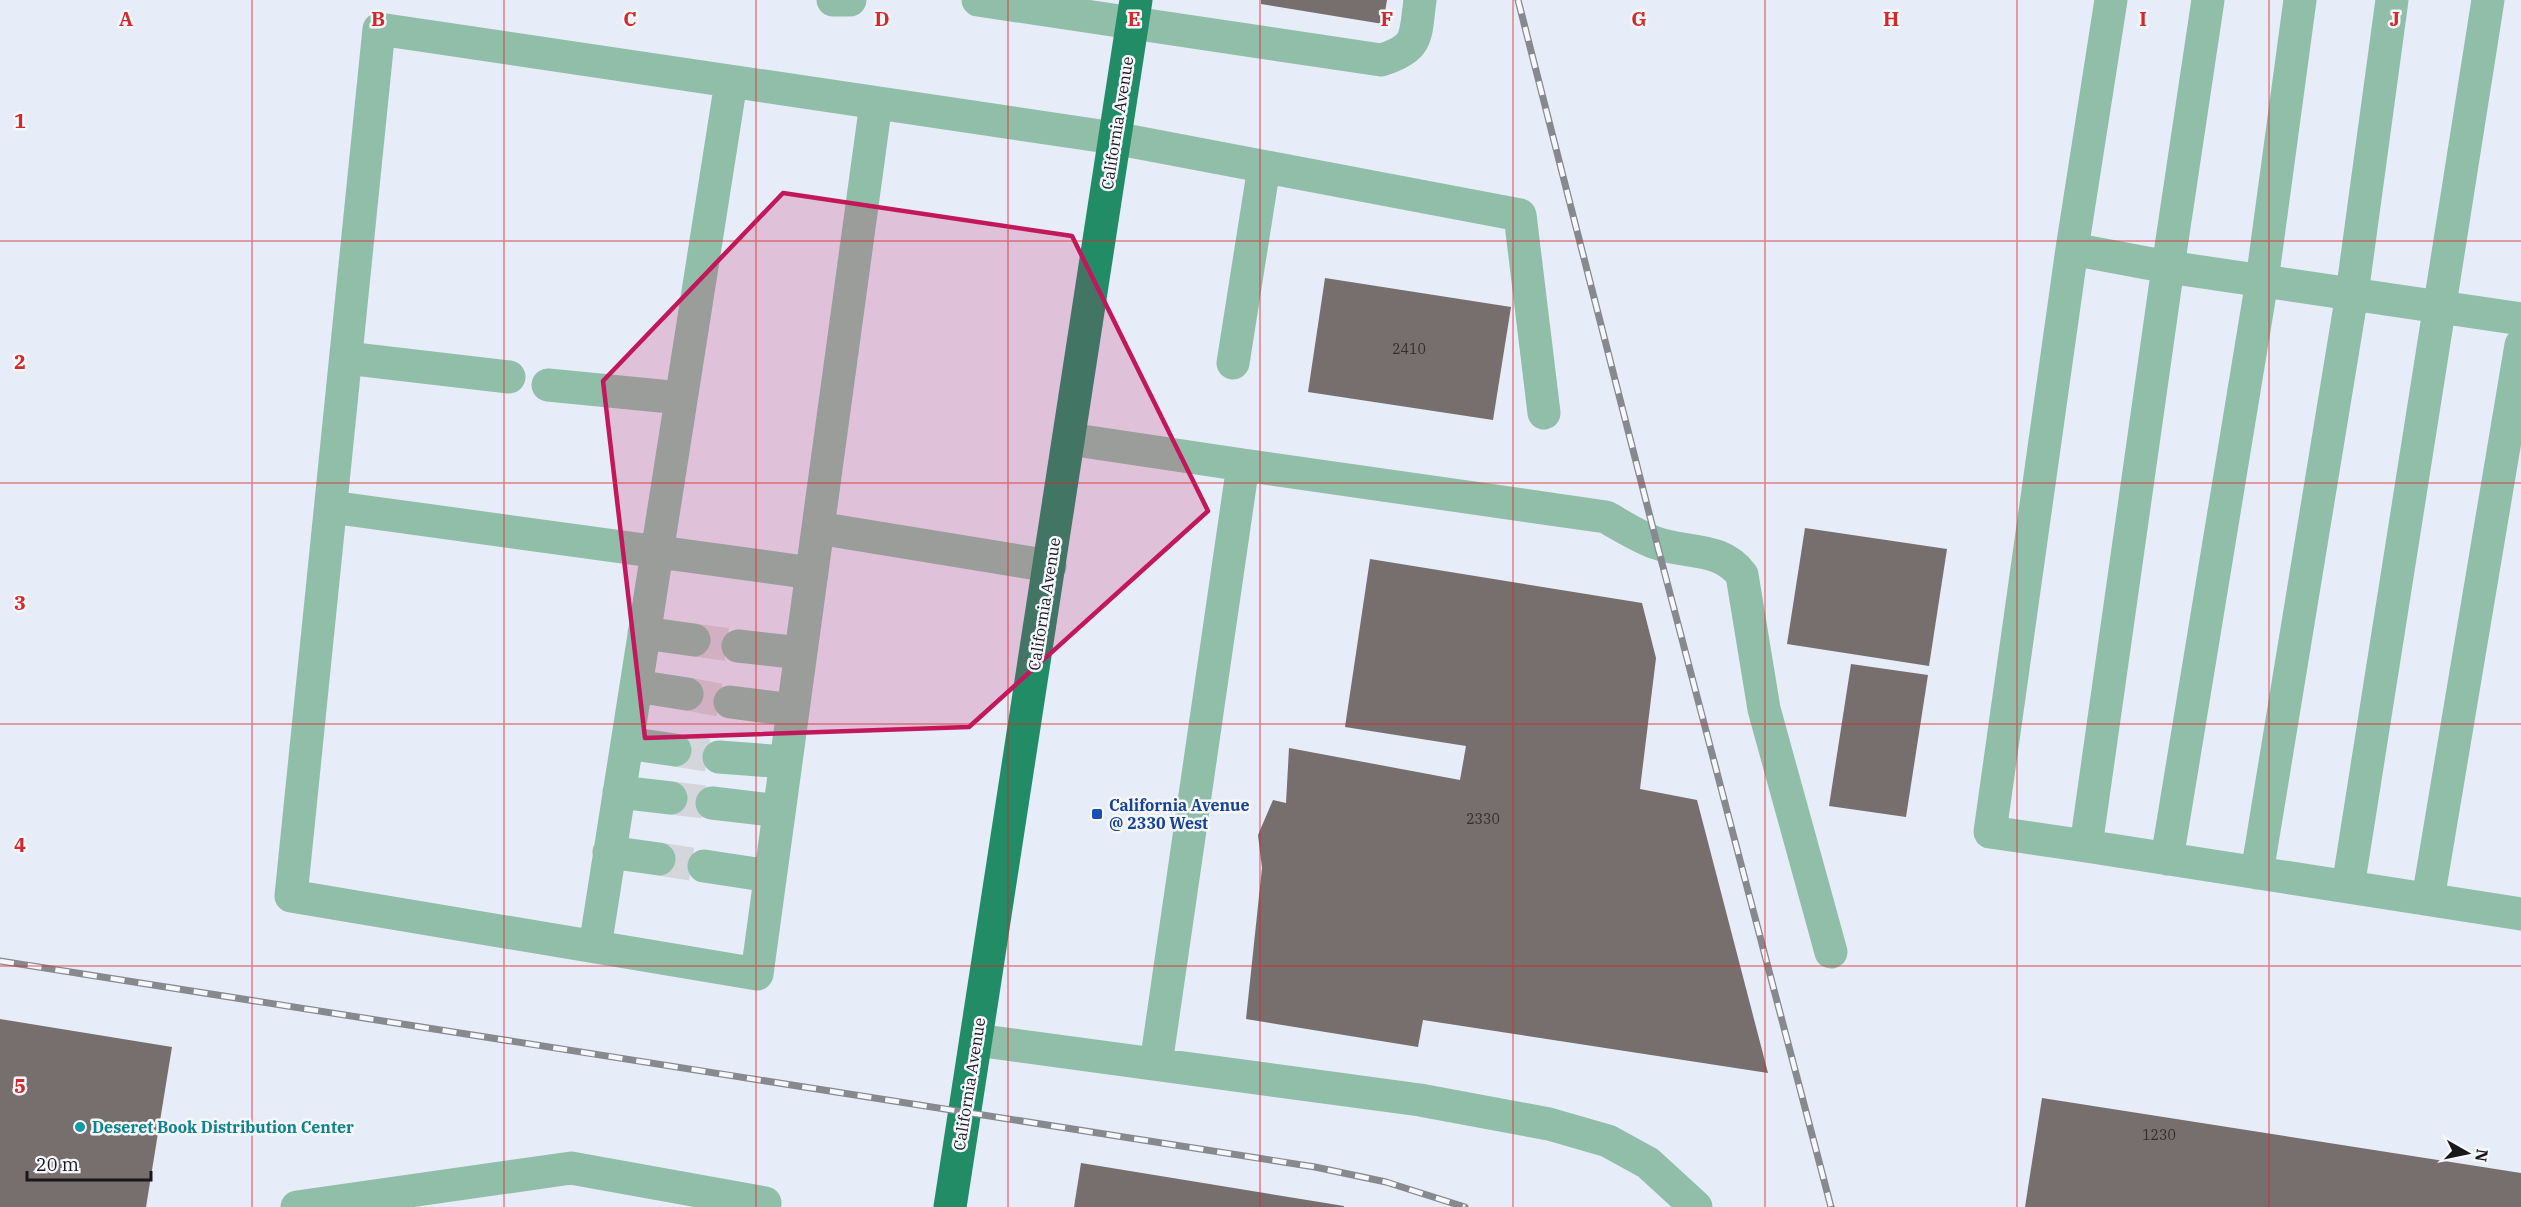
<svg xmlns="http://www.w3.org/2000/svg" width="2521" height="1207" font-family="'IBM Plex Serif',serif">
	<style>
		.built { fill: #e7ecf9 }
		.building { fill: #766f6e }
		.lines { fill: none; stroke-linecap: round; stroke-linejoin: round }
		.minor-tunnel { stroke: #d5d6dc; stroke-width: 33; stroke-dasharray: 33 16; stroke-linecap: butt }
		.minor { stroke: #90bea9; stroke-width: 33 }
		.major { stroke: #228c67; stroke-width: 33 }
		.rail-casing { stroke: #88898e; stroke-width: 7 }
		.rail { stroke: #f6f8fe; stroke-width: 4.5; stroke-dasharray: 14; stroke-linecap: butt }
		.marked { fill: #c2185b; fill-opacity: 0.2; stroke: #c2185b; stroke-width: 4.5; stroke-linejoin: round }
		.grid { fill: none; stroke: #d62828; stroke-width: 1.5; stroke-opacity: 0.55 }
		.transit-dot { fill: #1a4fb4; stroke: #f6f8fe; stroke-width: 2 }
		.culture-dot { fill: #0f9aa8; stroke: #f6f8fe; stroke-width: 2 }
		.labels { text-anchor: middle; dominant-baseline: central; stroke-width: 5; stroke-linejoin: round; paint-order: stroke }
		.number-label { font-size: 14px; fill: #302e30 }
		.street-label { font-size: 16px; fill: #18181b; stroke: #f6f8fe }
		.transit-label { font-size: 16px; font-weight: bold; fill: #164399; stroke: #f6f8fe; text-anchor: start }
		.culture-label { font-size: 16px; font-weight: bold; fill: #0d838f; stroke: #f6f8fe; text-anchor: start }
		.grid-label { font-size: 20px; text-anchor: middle; font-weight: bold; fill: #d62828; stroke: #f6f8fe; stroke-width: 5; stroke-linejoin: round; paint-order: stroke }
	</style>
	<rect width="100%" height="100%" fill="#f6f8fe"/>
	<!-- built -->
	<path class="built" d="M0,0H2521V1207H0Z"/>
	<!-- building -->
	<path class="building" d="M1261,0H1387L1383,24L1261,4Z
		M1325,278L1511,307L1493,420L1308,392Z
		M1805,528L1947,549L1929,666L1787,644Z
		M1370,559L1642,603L1656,658L1640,789L1697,800L1768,1073L1423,1020L1418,1047L1246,1019L1262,868L1258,835L1273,800L1286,803L1289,748L1460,780L1466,746L1345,727Z
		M1851,664L1928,675L1906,817L1829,806Z
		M0,1019L172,1047L146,1207H0Z
		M2042,1098L2521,1173V1207H2025Z
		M1081,1163L1344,1206V1207H1074Z"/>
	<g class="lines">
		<!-- minor-tunnel -->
		<path class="minor-tunnel" d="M694,640L738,646
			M687,694L730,702
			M675,750L719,757
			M671,798L712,803
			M659,859L704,866"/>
		<!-- minor -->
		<path class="minor" d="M833,0H850
			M978,0L1381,60C1420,48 1415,36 1420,0
			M2111,0L2072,249L2168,267L2208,0
			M876,103L757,974L291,896L379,29L1114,138L1520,215L1544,413
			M2072,249L1990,832L2086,846
			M2521,319L2168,267L2086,846L2521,914
			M346,358L509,377
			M1233,363L1264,167
			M548,385L681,398
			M1069,439L1243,465L1156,1064
			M1243,465L1606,517C1622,526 1639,537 1656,543C1686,554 1721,546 1742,575L1764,709L1831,952
			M331,507L812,573
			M818,528L1050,566
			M644,633L694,640
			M738,646L800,653
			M636,686L687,694
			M730,702L793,710
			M627,743L675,750
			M719,757L786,762
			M619,792L671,798
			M712,803L779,811
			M609,852L659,859
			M2167,859L2262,281L2300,0
			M704,866L770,876
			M2257,873L2352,294L2392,0
			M2348,887L2488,0
			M2428,899L2521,345
			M595,947L731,82
			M976,1040L1420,1100L1549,1124L1608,1141L1648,1163L1696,1207
			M297,1207L571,1168L765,1203"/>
		<!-- major -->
		<path class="major" d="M950,1207L1136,0"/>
		<defs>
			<path id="rail" d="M1518,0L1657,544L1831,1207
				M0,961L1315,1167L1386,1182L1465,1207"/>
		</defs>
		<!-- rail casing -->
		<use href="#rail" class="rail-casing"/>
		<!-- rail -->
		<use href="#rail" class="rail"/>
	</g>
	<!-- marked area -->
	<path class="marked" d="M783,193L1072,236L1208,511L969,727L645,738L603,381Z"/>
	<!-- grid -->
	<path class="grid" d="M252,0V1207M504,0V1207M756,0V1207M1008,0V1207M1260,0V1207M1513,0V1207M1765,0V1207M2017,0V1207M2269,0V1207M0,241H2521M0,483H2521M0,724H2521M0,966H2521"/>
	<!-- markers -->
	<rect class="transit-dot" x="1091" y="808" width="12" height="12" rx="3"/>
	<circle class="culture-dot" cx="80" cy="1127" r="6"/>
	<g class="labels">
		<!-- number labels -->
		<g class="number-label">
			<text x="1409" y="349">2410</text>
			<text x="1483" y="819">2330</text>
			<text x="2159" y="1135">1230</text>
		</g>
		<!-- street labels -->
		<g class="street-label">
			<text transform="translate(1117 123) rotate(-81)">California Avenue</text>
			<text transform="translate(1044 604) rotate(-81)">California Avenue</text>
			<text transform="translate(969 1084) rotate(-81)">California Avenue</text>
		</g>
		<!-- transit labels -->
		<g class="transit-label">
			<text x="1109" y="805">California Avenue<tspan x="1109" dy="18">@ 2330 West</tspan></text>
		</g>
		<!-- culture labels -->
		<g class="culture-label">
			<text x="92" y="1127">Deseret Book Distribution Center</text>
		</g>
	</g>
	<g class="grid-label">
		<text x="126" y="26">A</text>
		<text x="378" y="26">B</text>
		<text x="630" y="26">C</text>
		<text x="882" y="26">D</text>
		<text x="1134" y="26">E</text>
		<text x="1387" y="26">F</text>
		<text x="1639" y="26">G</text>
		<text x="1891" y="26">H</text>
		<text x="2143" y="26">I</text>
		<text x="2395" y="26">J</text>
		<text x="20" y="128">1</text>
		<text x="20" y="369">2</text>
		<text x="20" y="610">3</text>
		<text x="20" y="852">4</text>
		<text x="20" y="1093">5</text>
	</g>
	<!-- north arrow -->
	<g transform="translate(2467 1153) rotate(99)" stroke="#f6f8fe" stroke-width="4.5" paint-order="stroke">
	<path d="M0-4.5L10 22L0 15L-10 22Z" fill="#18181b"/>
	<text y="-9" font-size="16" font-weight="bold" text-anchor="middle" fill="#18181b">N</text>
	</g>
	<!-- scale -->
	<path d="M27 1171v9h124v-9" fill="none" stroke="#18181b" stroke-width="3"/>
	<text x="36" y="1171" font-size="18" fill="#18181b" stroke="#f6f8fe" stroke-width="4.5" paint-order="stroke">20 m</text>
</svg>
